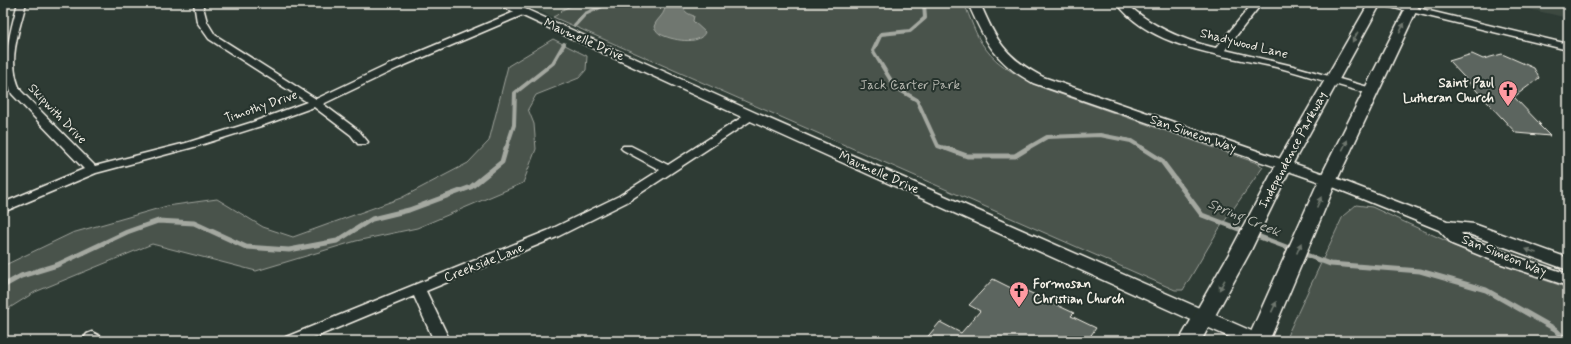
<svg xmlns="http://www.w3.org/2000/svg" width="1571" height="344" font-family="Mynerve,sans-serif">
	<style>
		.built { fill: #3c4841 }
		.green { fill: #48524c; stroke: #9ea29a }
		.water { fill: #6f7770; stroke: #a4a8a0 }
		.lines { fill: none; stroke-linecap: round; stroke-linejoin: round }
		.stream-far1 { stroke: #a4a8a0; stroke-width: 4 }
		.stream { stroke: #a4a8a0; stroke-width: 5 }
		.building { fill: #5c655e; stroke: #f4f1e8 }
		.minor-casing { stroke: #f4f1e8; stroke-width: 3 }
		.tertiary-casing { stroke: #f4f1e8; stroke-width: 3 }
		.secondary-casing { stroke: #f4f1e8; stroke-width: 3 }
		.minor { fill: #26332d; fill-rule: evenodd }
		.tertiary { fill: #26332d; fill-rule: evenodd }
		.secondary { fill: #26332d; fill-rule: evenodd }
		.oneway { fill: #6e766e }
		.labels { text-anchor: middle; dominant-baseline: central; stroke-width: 4; stroke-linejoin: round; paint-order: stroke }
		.street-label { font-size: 13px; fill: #f4f1e8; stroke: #26332d }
		.poi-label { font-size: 13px; font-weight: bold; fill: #f4f1e8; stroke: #26332d; text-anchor: end }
		.park-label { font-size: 13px; fill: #b8b9b1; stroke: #26332d }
		.water-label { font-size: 14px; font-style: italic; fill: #b8bab2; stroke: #26332d }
	</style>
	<rect width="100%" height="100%" fill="#2e3b34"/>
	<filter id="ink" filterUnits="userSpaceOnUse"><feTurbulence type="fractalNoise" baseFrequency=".025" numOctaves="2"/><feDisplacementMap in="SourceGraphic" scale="8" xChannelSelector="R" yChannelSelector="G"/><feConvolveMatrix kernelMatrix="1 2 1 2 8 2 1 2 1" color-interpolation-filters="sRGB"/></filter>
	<g filter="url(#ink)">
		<!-- built -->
		<path class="built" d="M521,3H584L553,17Z
			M1502,3H1568V18Z"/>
		<!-- green -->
		<path class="green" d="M577,3H964C970,17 976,37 985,48C999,68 1022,77 1043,88L1257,163L1263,167L1219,229L1183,290H1175L553,17L557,15L562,10Z
			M553,39L587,56L586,70L579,78L536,95L528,109L534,124L536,149L523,183L417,228L356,241L256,271L152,244L35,292L3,312V266L72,233L167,206L217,199L263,227L293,237L401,198L468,163L489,141L508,66Z
			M1356,205L1372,207C1436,237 1500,266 1568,288V341H1288L1286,338L1343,216Z"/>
		<!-- water -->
		<path class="water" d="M673,3H689L683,7C685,13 689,14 694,16L693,21L705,32C700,46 671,40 660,34C658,33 656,30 654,27C656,19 663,17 665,8Z"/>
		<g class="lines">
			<!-- stream-far1 -->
			<path class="stream-far1" d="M924,3L925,18L910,31L881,34L873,51L895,87L917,100L938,146L947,149
				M575,25L585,14L609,3
				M506,149L514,125L515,93L553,63L564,44
				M1026,149L1047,137L1100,135L1131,141L1144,149"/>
			<!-- stream -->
			<path class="stream" d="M945,148L967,156H1015L1028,148
				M1142,148L1161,160L1202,215L1294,250
				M1301,253L1330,264L1420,271L1486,290L1555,329L1567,341
				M3,286L21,276L57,265L127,232L158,221L194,223L246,247L289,250L337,241L372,219L409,210L471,187L502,162L506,148"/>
		</g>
		<!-- building -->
		<path class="building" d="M1472,54L1483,59L1502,54L1534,68L1539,78L1514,97L1541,125L1538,124L1550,136L1516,133L1449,61Z
			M993,279L1013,289L1016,286L1074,313L1071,316L1096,328L1087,341H924L940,322L961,333L980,311L969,305Z"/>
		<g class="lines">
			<defs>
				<path id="minor" d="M18,3H26C19,32 6,62 21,91L95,166L186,143L253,122L307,102L209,39L197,22L194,3H202L207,22L215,35L316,99L390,64L519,10L522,9L527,12L525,14L398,68L323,104L359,131L368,142L366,144H358L351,135L314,107L261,126L194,147L96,173L3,212V203L84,169L12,94C0,67 10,32 18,3Z
					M1117,3H1126C1152,27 1182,40 1216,48L1253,3H1262L1225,50L1293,66L1375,89L1376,91L1371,94C1340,87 1311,76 1280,68C1227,55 1152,50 1117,3Z
					M1381,3H1396L1568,44V50L1382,5Z
					M751,113L756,116L755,118L627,202L557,237L426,291L450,341H434L414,296L306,341H283L286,337L547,231L619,196L660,170L623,150L621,148L623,146H631L668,165L747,114Z
					M92,332L102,337L105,341H86L84,338L87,334Z"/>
				<path id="tertiary" d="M497,3H512L756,113L1263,336L1265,341H1238L746,119L499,5Z
					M968,3H980C996,41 1005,57 1043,77L1333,177L1447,221L1474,224L1568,258V270L1466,233H1461L1464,236L1511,255L1568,274V286L1499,263L1452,244L1439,230L1323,183L1033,83C995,62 985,42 968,3Z"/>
				<path id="secondary" d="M1369,3H1381L1292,165L1250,252L1201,341H1179L1230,252L1276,165Z
					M1408,3H1420L1337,180L1269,341H1247L1319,180Z"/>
			</defs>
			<!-- minor casing -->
			<use href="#minor" class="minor-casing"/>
			<!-- tertiary casing -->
			<use href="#tertiary" class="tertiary-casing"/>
			<!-- secondary casing -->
			<use href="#secondary" class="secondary-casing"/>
			<!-- minor -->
			<use href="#minor" class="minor"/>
			<!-- tertiary -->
			<use href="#tertiary" class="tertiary"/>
			<!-- secondary -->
			<use href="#secondary" class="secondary"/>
		</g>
		<!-- one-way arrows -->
		<defs><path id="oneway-solid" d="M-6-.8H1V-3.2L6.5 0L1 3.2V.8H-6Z"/></defs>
		<g class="oneway">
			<use href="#oneway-solid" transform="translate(1402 28) rotate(-64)"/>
			<use href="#oneway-solid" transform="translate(1355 37) rotate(119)"/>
			<use href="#oneway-solid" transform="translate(1345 145) rotate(-64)"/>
			<use href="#oneway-solid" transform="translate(1319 202) rotate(-67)"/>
			<use href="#oneway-solid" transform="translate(1299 248) rotate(-67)"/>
			<use href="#oneway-solid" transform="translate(1531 251) rotate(-160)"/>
			<use href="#oneway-solid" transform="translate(1222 285) rotate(119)"/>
			<use href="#oneway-solid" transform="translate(1274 307) rotate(-65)"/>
		</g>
	</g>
	<!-- icons -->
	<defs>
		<symbol id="church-pin" viewBox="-11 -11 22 30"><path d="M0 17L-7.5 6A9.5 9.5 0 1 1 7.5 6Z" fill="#ff9aa2" stroke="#26332d"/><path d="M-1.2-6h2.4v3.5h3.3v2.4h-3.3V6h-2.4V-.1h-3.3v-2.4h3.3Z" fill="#111"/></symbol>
	</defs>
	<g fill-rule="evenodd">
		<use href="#church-pin" x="1497" y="79" width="22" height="30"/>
		<use href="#church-pin" x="1008" y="280" width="22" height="30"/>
	</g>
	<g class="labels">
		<!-- street labels -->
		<g class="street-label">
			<text transform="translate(584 40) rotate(24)">Maumelle Drive</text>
			<text transform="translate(1244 44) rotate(14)">Shadywood Lane</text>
			<text transform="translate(261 107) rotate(-19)">Timothy Drive</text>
			<text transform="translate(57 114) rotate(46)">Skipwith Drive</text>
			<text transform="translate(1193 134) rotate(19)">San Simeon Way</text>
			<text transform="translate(1293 150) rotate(-62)">Independence Parkway</text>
			<text transform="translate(879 173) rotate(24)">Maumelle Drive</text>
			<text transform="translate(1504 256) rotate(22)">San Simeon Way</text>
			<text transform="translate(484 263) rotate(-22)">Creekside Lane</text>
		</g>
		<!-- poi labels -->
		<g class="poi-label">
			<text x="1494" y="83">Saint Paul<tspan x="1494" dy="15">Lutheran Church</tspan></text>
			<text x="1033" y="284" text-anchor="start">Formosan<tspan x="1033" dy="15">Christian Church</tspan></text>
		</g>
		<!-- park labels -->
		<g class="park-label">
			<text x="910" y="85">Jack Carter Park</text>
		</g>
		<!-- water labels -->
		<g class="water-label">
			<text transform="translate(1244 218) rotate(23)">Spring Creek</text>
		</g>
	</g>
	<!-- margin -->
	<rect width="1571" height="344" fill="none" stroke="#26332d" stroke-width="16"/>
	<rect x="8" y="8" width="1555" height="328" fill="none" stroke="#f4f1e8" stroke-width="1.5" filter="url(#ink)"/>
</svg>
